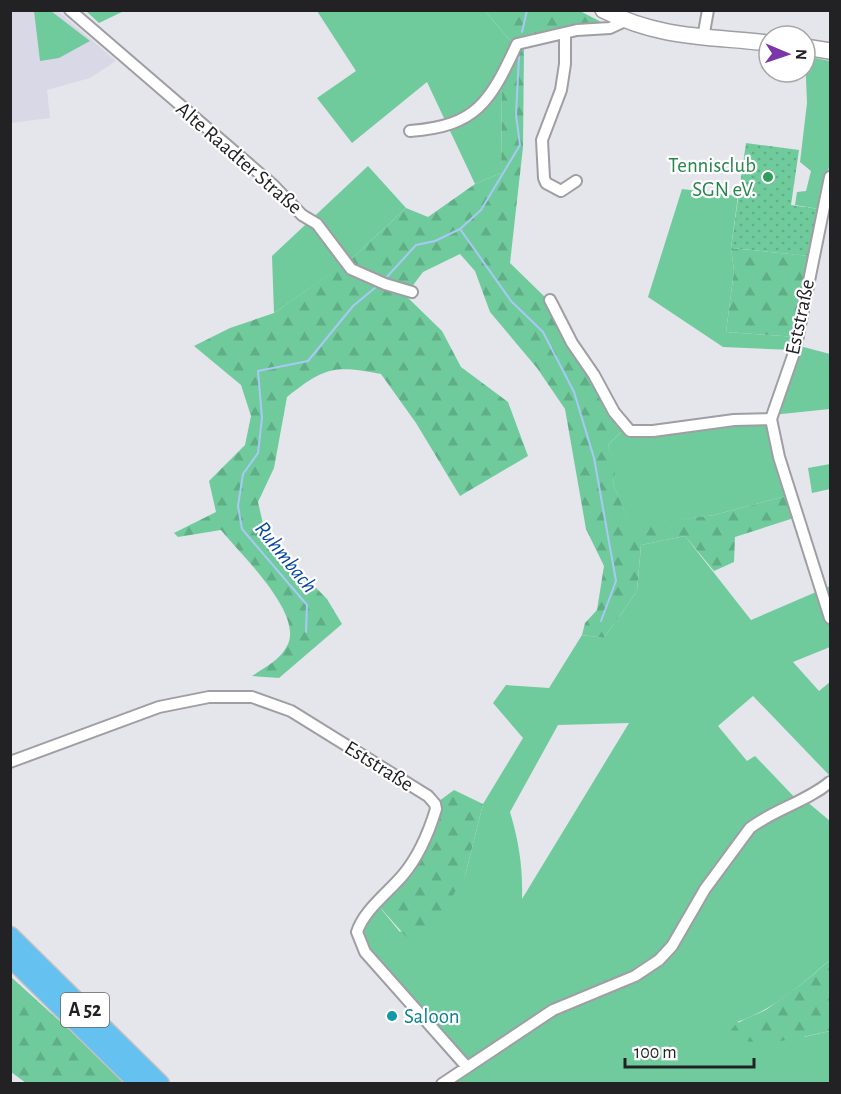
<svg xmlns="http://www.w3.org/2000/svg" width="841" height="1094" font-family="'Alegreya Sans',sans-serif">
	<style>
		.built { fill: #d9d8e7 }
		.green { fill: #6fcb9c; fill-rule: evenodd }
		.forest { fill: url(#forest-firs) }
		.park { fill: url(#park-dots) }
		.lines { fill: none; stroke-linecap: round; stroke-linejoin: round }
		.stream { stroke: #a9c8f8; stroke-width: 2 }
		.street-casing { stroke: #9e9ea4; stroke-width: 14 }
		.secondary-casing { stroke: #9e9ea4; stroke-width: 18 }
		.highway-casing { stroke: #c1c1c2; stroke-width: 21 }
		.street { stroke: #fff; stroke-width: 10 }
		.secondary { stroke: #fff; stroke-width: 15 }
		.highway { stroke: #65c2f0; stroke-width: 18 }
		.leisure-dot { fill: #2e9e5b; stroke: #fff; stroke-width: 2 }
		.culture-dot { fill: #0f9aa8; stroke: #fff; stroke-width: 2 }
		.labels { text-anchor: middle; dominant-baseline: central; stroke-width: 4.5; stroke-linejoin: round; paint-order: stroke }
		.shield { fill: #fff; stroke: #646466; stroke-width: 1.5 }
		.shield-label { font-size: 20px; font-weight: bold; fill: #222225 }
		.street-label { font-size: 21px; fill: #222225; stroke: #fff }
		.leisure-label { font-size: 21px; fill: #27864d; stroke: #fff; text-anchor: end }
		.culture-label { font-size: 21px; fill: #0d838f; stroke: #fff; text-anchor: start }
		.water-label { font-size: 22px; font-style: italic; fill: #08479f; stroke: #fff }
	</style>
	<defs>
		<pattern id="forest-firs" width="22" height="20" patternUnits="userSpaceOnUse" patternTransform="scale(1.5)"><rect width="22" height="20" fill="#6fcb9c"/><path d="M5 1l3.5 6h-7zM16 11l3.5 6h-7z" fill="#60ae86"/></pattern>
		<pattern id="park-dots" width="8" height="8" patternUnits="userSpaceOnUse" patternTransform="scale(1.5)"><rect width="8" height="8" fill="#6fcb9c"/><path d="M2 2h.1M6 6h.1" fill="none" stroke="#60ae86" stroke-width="1.8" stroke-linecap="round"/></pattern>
	</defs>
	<rect width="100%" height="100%" fill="#e5e5ec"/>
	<!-- built -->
	<path class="built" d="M10,11H58L116,61L90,78L47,90L50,118L11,123Z"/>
	<!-- green -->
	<path class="green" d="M34,11H51L90,41L59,58L40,61Z
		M86,11H124L99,23Z
		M317,11H485L513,44L502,83L501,173L475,184L427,82L352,143L317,98L356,71Z
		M805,56L830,61V163L819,209L795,205L797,192L806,191L811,171L800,162L807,103Z
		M368,166L406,208L349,261L274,313L272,256Z
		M682,189L738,196L731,248L734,271L726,332L796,337L793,350L723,347L648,297Z
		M796,345L830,354V409L772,415Z
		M769,421L790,495L714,515L631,527L613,484L615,467L608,445L625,428Z
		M830,464V489L812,493L808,468Z
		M685,536L751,620L830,586V647L793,662L819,691L830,682V776L753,696L718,726L747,761L755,756L799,802L805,800L830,821V960C802,984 773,1010 737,1022L804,1037L830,1031V1083H442L467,1067L365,952L361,921L377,904L400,932L465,876L483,804L523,738L493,703L506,685L549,688L582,635L604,638L637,591L641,545ZM629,723L522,899C523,868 519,842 510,812L558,725Z"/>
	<!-- forest -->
	<path class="forest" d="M485,11H580L605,24L513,44Z
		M524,46L523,147L510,263L549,301L625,428L608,445L616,467L613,484L631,526L714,515L790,495L797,517L735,537L734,562L714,571L685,536L641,545L637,591L604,638L582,635L585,623L597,610L604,566L586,529L565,409L537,368L490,312L475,271L460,254L423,272L411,288L361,272L349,261L406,208L428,217L475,184L501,173L502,83L514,49Z
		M731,248L810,256L796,337L726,332L734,271Z
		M341,266L404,294L442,331L461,367L508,402L528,456L460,496L416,423L381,374C334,365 325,367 287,397L274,468L258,502L266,537L327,599L342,624L279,678L252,676C264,668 280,660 287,646C305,614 240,554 221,530L178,537L174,533L216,512L209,481L245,445L251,416L241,385L194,346L230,328L274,313Z
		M454,790L483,804L465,876L430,932L409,940L377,904L405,873L435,804Z
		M830,960V1031C801,1037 766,1048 736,1039L731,1030C740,1018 754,1017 767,1009C789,994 810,978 830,960Z
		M10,976L128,1083H26L11,1072Z"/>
	<!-- park -->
	<path class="park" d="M746,143L799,150L791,205L819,209L810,256L731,248Z"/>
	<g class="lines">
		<!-- stream -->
		<path class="stream" d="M522,32L527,10
			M460,229L511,301L543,332L574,392L594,458L616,581L601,621
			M385,279L416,245L435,241L460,229L481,210L520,145L516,115L519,57
			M306,632L307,605L242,529L238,506L243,474L258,453L262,418L258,371L308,361L353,306L376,287"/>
		<defs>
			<path id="street" d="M70,10L273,185L302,215L317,224L351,269L385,284L412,292
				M565,35V64L561,90L542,140L544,178L546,183L561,191L576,181
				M703,38L708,10
				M410,131C477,126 490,102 517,44L577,30L610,28L625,21
				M830,177L795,350L771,419L779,457L830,618
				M550,300L572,343L594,375L614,412L630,431H653L734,420L771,419
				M10,762L159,707L209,697H252L291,711L428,796L435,804L436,809C429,832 419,856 403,875C388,893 364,910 357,932L365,952L467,1067
				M442,1084L553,1010L635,976L659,960L672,946L705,889L750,828C775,809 806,802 830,782"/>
			<path id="secondary" d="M603,10C661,39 707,36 769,43
				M805,47L830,51"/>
			<path id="highway" d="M10,936L160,1084
				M10,957L139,1084"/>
		</defs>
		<!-- street casing -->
		<use href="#street" class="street-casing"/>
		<!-- secondary casing -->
		<use href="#secondary" class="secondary-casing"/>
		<!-- highway casing -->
		<use href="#highway" class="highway-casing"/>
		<!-- street -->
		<use href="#street" class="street"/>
		<!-- secondary -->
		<use href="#secondary" class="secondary"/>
		<!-- highway -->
		<use href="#highway" class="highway"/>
	</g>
	<!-- markers -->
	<circle class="leisure-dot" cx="768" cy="177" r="6"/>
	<circle class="culture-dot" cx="392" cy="1016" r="6"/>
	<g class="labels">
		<!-- shield labels -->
		<rect class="shield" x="61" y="993" width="48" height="34" rx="4.5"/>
		<g class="shield-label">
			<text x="85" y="1010">A 52</text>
		</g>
		<!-- street labels -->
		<g class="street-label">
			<text transform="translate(239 158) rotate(41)">Alte Raadter Straße</text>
			<text transform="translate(800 317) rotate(-78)">Eststraße</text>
			<text transform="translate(379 766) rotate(32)">Eststraße</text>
		</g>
		<!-- leisure labels -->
		<g class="leisure-label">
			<text x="756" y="165">Tennisclub<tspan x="756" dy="24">SGN eV.</tspan></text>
		</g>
		<!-- culture labels -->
		<g class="culture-label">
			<text x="404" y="1016">Saloon</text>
		</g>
		<!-- water labels -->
		<g class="water-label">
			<text transform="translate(286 557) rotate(51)">Ruhmbach</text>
		</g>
	</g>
	<!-- border -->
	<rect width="841" height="1094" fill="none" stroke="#222225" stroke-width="24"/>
	<!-- north arrow -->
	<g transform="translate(787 54) rotate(92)"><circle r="28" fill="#ffffff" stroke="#a7a7a8" stroke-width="1.5"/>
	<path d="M0-4.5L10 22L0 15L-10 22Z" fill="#7a36aa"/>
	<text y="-9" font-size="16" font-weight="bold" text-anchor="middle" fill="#222225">N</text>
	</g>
	<!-- scale -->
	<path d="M625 1058v9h129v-9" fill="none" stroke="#222225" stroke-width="3"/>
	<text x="634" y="1058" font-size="18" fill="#222225" stroke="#ffffff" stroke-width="4.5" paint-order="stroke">100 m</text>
</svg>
